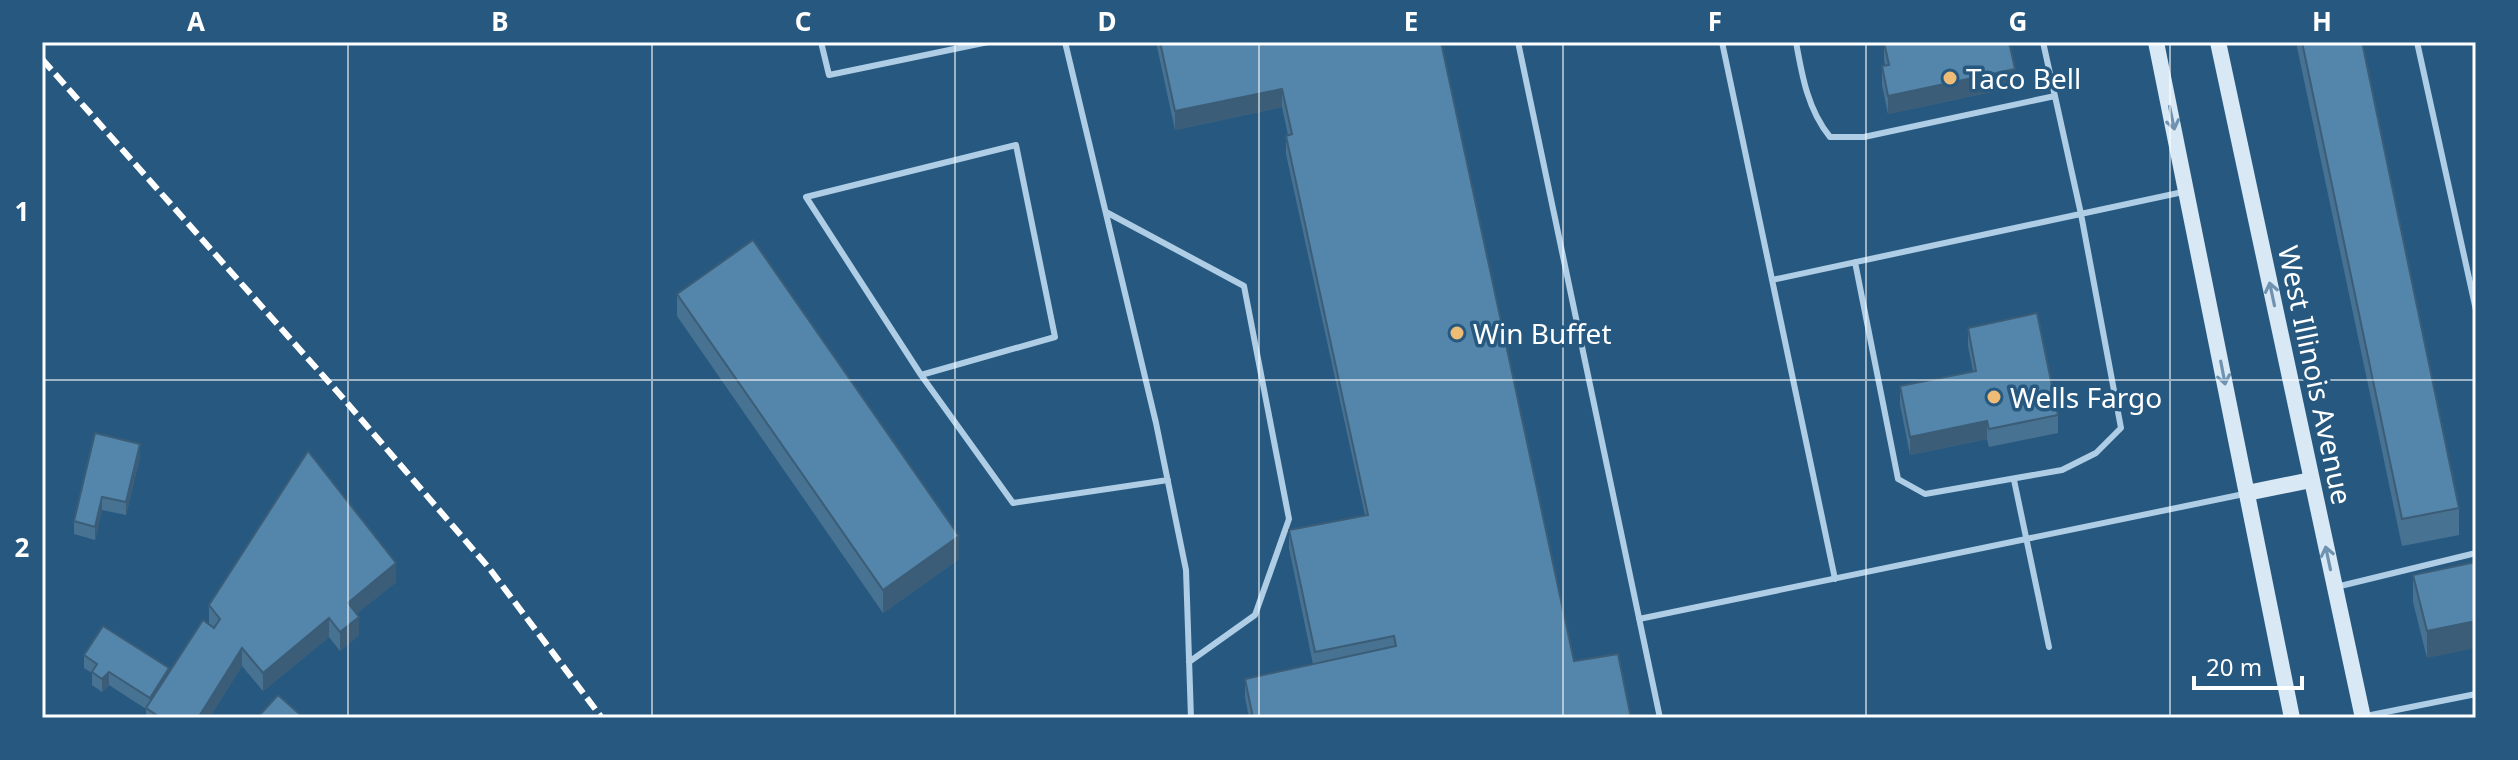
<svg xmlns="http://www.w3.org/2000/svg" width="2518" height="760" font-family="'Noto Sans',sans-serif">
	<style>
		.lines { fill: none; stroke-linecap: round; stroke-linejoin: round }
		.service { stroke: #afcee6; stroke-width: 6 }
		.secondary { stroke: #d8e8f5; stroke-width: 16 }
		.rail { stroke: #fff; stroke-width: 6; stroke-dasharray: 14 6; stroke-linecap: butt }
		.wall { fill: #487292 }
		.shaded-wall { fill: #3b5d77 }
		.building { fill: #5485aa; stroke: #3b5d77; stroke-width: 2 }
		.oneway { stroke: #6e92af }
		.grid { fill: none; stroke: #fff; stroke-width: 2; stroke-opacity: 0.55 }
		.poi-dot { fill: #eebc75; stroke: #275980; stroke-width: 3 }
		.labels { text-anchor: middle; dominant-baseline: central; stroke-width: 7; stroke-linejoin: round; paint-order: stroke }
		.poi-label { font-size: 28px; fill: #fff; stroke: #275980; text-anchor: start }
		.street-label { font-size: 28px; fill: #fff; stroke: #275980 }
		.neatline { fill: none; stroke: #fff; stroke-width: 3 }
		.grid-label { font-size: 26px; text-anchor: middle; font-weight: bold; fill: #fff }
	</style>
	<rect width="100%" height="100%" fill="#275980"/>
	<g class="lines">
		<!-- service -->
		<path class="service" d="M821,42L829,75L988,42
			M1065,42L1156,423L1186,570L1191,718
			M1518,42L1660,718
			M1722,42L1835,579
			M1796,42C1802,76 1808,110 1830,137H1864L2055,96
			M2417,42L2476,310
			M1106,212L1244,286L1289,519L1255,615L1189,662
			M1855,262L1898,479L1925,494L2062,470L2096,453L2121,428L2081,214L2043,42
			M1772,280L2183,192
			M921,375L1055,337L1016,145L806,197L921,375L1013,503L1168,480
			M2014,480L2049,647
			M2336,587L2476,553
			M1639,619L2244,494
			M2366,716L2476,694"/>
		<!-- secondary -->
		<path class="secondary" d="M2156,42L2292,718
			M2218,42L2363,718
			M2247,493L2311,480"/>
		<!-- rail -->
		<path class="rail" d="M42,59L342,397L489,568L602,718"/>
	</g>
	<!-- wall -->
	<path class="wall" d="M1156,42H1441L1574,661L1631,718H1249L1245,697V679L1313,664L1289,548V530L1365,515L1286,154V136L1288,135L1282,107L1175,130Z
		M1884,42L2015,87L1888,114L1882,85V66H1885L1884,59Z
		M2296,42H2362L2459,508V535L2402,546Z
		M2472,42H2476V62Z
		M677,294L959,559L883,613L677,316Z
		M1968,328L2058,415V433L1989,447L1987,439L1910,455L1900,404V386L1973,371L1968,346Z
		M140,457L126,515L102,510L95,540L74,534V521Z
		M2476,562L2427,658L2413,602V575Z
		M396,582L356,614L359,635L340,651L329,637L263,691L242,666L209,718H146V709L109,685L102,692L92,685V673L84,668V655L169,673L210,625L209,624V605Z"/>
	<!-- shaded-wall -->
	<path class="shaded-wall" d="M2015,69V87L1888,114V96Z
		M1282,89V107L1175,130V111Z
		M1987,421V439L1910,455V437Z
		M140,444V457L126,515V502Z
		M102,497V510L95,540V527Z
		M959,536V559L883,613V590Z
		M396,563V582L348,621V603Z
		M359,617V635L340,651V632Z
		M329,618V637L263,691V673Z
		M2476,621V648L2427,658V631Z
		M242,648V666L209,718H198Z
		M169,668V681L150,711V698Z
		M109,672V685L102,692V679Z"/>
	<!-- building -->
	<path class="building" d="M1160,42H1441L1574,661L1618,654L1631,718H1253L1245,679L1396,646L1394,636L1315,652L1289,530L1368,515L1286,136L1292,134L1282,89L1175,111Z
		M1884,42H2009L2015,69L1888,96L1882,66L1889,65Z
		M2302,42H2362L2459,508L2402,519Z
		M753,240L959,536L883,590L677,294Z
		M2037,313L2058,415L1989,429L1987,421L1910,437L1900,386L1976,371L1968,328Z
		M95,433L140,444L126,502L102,497L95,527L74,521Z
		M308,451L396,563L348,603L359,617L340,632L329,618L263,673L242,648L198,718H161L146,708L203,620L214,628L220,619L209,605Z
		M2476,562V621L2427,631L2413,575Z
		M103,626L169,668L150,698L109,672L102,679L92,672L97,664L84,655Z
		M278,695L304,718H257Z"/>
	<!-- one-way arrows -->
	<defs><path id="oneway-shaft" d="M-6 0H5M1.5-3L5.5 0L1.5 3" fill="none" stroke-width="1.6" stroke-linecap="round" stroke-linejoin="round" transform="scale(2)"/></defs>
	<g class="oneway">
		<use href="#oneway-shaft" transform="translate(2172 118) rotate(78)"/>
		<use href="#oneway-shaft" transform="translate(2272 294) rotate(-102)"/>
		<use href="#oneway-shaft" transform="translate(2223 373) rotate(79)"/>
		<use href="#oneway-shaft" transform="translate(2328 558) rotate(-102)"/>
	</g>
	<!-- grid -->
	<path class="grid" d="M348,42V718M652,42V718M955,42V718M1259,42V718M1563,42V718M1866,42V718M2170,42V718M42,380H2476"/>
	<!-- markers -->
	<g class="poi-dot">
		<circle cx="1950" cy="78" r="8"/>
		<circle cx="1457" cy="333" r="8"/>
		<circle cx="1994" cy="397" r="8"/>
	</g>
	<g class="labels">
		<!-- poi labels -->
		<g class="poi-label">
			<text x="1966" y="78">Taco Bell</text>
			<text x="1473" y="333">Win Buffet</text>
			<text x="2010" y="397">Wells Fargo</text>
		</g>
		<!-- street labels -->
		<g class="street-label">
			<text transform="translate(2316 375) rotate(78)">West Illinois Avenue</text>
		</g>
	</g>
	<!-- border -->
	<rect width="2518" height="760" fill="none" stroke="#275980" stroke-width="88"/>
	<!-- scale -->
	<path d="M2194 676v12h108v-12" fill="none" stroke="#ffffff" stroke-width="4"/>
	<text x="2206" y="676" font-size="24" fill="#ffffff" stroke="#275980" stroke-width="6" paint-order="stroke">20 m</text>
	<rect x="44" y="44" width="2430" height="672" class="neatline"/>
	<g class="grid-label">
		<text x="196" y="31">A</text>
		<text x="500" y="31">B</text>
		<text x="803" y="31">C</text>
		<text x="1107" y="31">D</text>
		<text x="1411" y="31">E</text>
		<text x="1715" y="31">F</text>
		<text x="2018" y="31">G</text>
		<text x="2322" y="31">H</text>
		<text x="22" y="221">1</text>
		<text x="22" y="557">2</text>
	</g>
</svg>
